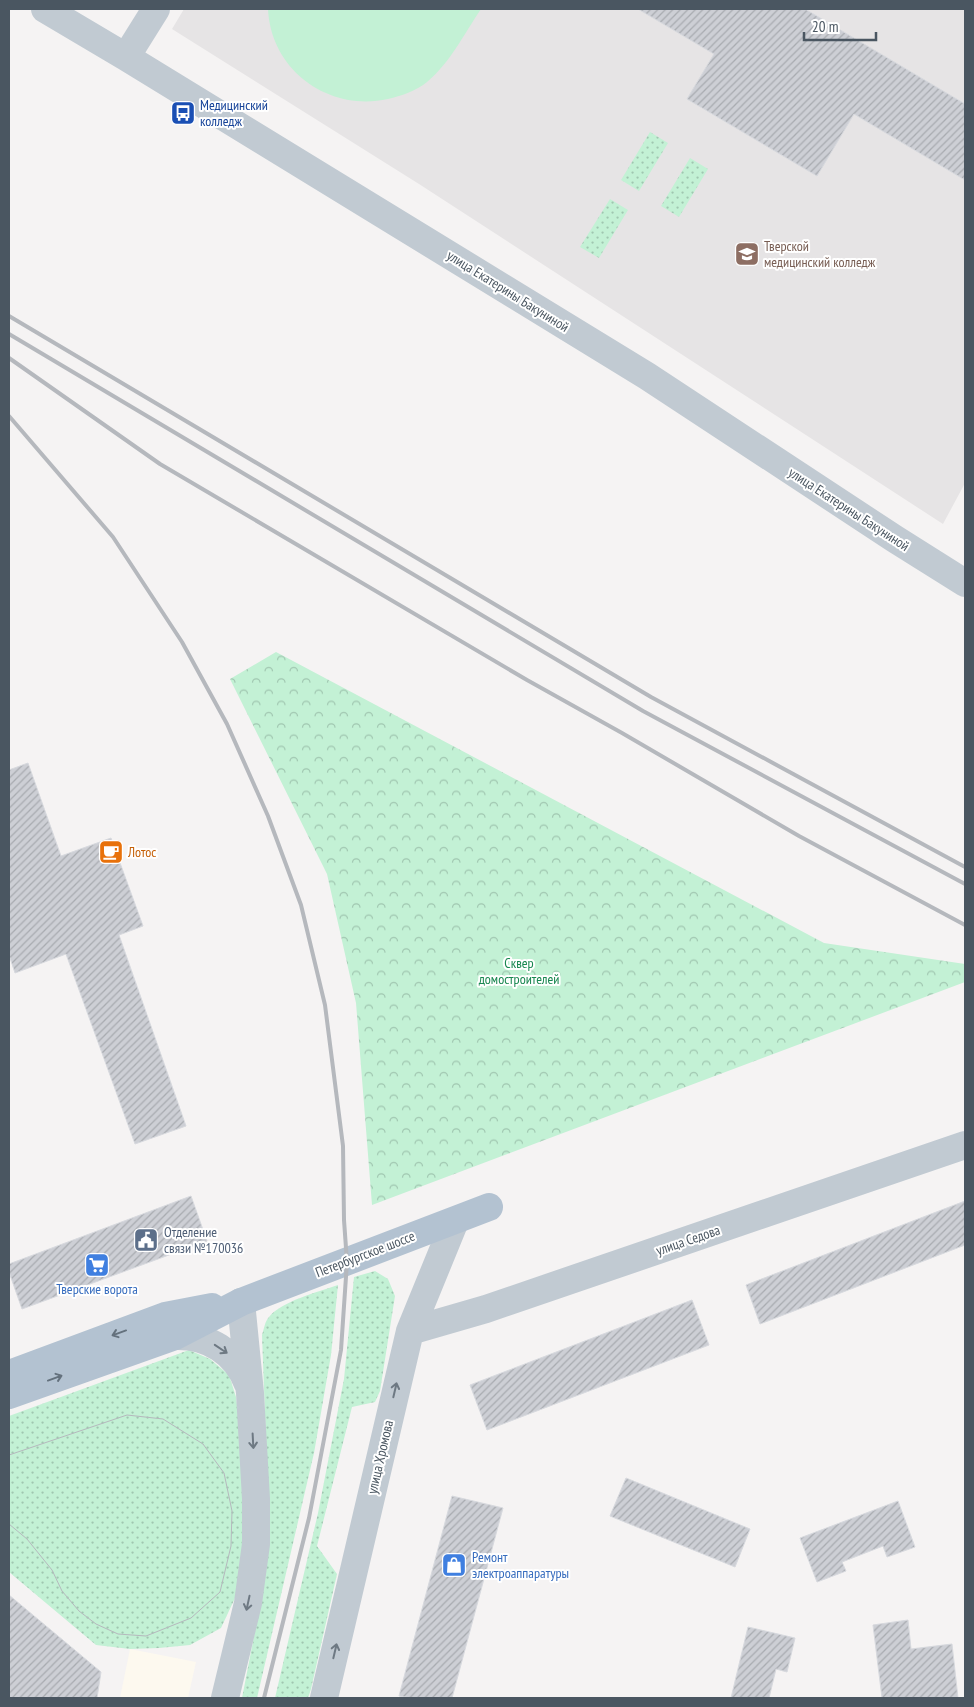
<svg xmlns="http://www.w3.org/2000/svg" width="974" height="1707" font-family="'PT Sans Narrow',sans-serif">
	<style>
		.commercial { fill: #fdf9ef }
		.education { fill: #e6e4e5 }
		.grass { fill: url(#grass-dots) }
		.park { fill: url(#park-crowns) }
		.pitch { fill: #c3f1d5 }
		.building { fill: url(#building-hatch); stroke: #d7d9de }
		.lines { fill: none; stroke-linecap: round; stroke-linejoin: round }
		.minor { stroke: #c1cad2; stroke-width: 28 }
		.major { stroke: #b3c2d1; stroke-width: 28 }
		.tram { stroke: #b5b8bd; stroke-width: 1 }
		.rail { stroke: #b5b8bd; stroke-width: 4 }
		.oneway { stroke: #64717d }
		.oneway2 { stroke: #6e7983 }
		.labels { text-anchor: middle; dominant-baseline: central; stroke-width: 4; stroke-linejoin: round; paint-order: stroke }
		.transit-label { font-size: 14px; fill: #164399; stroke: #fff; text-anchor: start }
		.education-label { font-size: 14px; fill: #785e54; stroke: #fff; text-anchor: start }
		.street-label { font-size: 14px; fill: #4a5661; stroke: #fff }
		.food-label { font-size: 14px; fill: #c56008; stroke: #fff; text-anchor: start }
		.park-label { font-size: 14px; fill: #17864f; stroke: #fff }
		.service-label { font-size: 14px; fill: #4e5e75; stroke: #fff; text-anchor: start }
		.shop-label { font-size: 14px; fill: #366cbe; stroke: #fff }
	</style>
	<defs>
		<pattern id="grass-dots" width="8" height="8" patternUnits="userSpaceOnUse" patternTransform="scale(1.25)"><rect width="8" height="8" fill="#c3f1d5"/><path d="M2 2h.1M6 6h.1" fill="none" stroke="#a0c6b0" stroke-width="1.8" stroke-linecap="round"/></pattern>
		<pattern id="park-crowns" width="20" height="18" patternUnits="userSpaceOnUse" patternTransform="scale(1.25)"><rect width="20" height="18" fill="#c3f1d5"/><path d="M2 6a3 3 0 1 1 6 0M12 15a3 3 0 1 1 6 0" fill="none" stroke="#a0c6b0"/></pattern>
		<pattern id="building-hatch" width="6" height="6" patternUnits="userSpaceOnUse" patternTransform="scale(1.25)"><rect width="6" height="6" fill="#cdcfd5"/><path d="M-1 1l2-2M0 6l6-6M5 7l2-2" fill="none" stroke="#a8abb0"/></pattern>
	</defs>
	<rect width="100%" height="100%" fill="#f5f3f3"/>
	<!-- commercial -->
	<path class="commercial" d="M130,1649L196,1662L188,1698H120Z"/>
	<!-- education -->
	<path class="education" d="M184,9H965V483L943,524L419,184L172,29Z"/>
	<!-- grass -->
	<path class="grass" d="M650,132L668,143L639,191L621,180Z
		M690,158L708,169L679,217L661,206Z
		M610,199L628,210L599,258L580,247Z
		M375,1271L388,1279L395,1296L380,1391L375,1402L352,1407L317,1546L337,1574L311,1689L308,1698H275L318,1513L344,1379L354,1277Z
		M338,1285L331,1355L314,1453L257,1698H242L262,1595L269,1523L262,1335C264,1329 265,1321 269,1317C282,1301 318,1292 338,1285Z
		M189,1350L210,1359L229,1375L236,1397L241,1435L243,1556L235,1598L221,1628L190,1645L159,1648L130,1649L96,1645L9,1572V1416Z"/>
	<!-- park -->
	<path class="park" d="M276,652L824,943L965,964V982L372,1205L356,1003L327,874L230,679Z"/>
	<!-- pitch -->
	<path class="pitch" d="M268,9H481C464,34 450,63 427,82C416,91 401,96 388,99C329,112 271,71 268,9Z"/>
	<!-- building -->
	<path class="building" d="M638,9H805L965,104V180L854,114L817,176L687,99L714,54Z
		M28,763L61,856L111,838L143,926L119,935L186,1126L135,1144L66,954L15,973L9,955V770Z
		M191,1196L207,1241L22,1309L9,1272V1264Z
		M965,1201V1245L760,1324L746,1285Z
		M692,1300L709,1345L487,1430L470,1385Z
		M626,1478L750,1529L735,1567L610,1516Z
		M452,1496L503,1508L452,1698H410L399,1696Z
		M898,1501L915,1547L887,1557L883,1546L842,1562L846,1571L817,1582L800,1538Z
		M9,1595L101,1672L97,1698H9Z
		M908,1620L911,1649L952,1644L958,1698H882L873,1625Z
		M748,1627L795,1638L787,1672L776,1669L769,1698H731Z"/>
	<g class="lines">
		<!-- minor -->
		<path class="minor" d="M45,9L126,57L647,376L895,539L965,583
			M126,57L156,9
			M410,1331L486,1309L965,1145
			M175,1336C208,1335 236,1352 248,1384
			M225,1698L248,1603L256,1544V1499L250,1393L241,1302
			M324,1698L410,1331L455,1221"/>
		<!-- major -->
		<path class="major" d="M9,1374L165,1316L212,1307
			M9,1395L175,1336L241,1302L489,1207"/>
		<!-- tram -->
		<path class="tram" d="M9,1455L127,1415L163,1419L203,1444L224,1473L232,1511L231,1546L220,1592L191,1618L146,1636L118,1634L96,1624L79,1611L62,1591L52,1570L27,1539L9,1524"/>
		<!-- rail -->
		<path class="rail" d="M9,316L651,697L965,867
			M9,334L643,711L965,884
			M9,358L160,464L527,680L622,733L799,836L965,925
			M9,416L113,537L182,642L227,724L268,816L301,905L325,1005L343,1146L344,1220L347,1262L341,1350L309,1518L264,1698"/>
	</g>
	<!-- one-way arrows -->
	<defs><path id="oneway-shaft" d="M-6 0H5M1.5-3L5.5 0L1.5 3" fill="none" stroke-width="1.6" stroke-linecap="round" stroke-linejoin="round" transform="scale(1.25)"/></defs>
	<g class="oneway">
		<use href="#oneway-shaft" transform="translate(119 1333) rotate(160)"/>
		<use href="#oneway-shaft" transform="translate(55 1378) rotate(-20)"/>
	</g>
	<g class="oneway2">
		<use href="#oneway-shaft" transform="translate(221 1349) rotate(34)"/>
		<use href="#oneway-shaft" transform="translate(395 1390) rotate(-77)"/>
		<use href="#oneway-shaft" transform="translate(253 1441) rotate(87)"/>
		<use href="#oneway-shaft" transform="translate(248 1603) rotate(102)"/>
		<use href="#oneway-shaft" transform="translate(335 1651) rotate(-77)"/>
	</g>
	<!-- icons -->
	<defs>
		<symbol id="bus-square" viewBox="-11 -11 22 22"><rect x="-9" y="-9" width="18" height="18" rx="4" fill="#1a4fb4" stroke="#fff"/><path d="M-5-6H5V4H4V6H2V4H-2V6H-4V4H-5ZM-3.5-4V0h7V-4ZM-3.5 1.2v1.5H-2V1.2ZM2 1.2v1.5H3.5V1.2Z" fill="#fff"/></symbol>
		<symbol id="university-square" viewBox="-11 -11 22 22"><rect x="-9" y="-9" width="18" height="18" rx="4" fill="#8d6e63" stroke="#fff"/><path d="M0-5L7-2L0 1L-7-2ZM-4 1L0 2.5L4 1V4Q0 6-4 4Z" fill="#fff"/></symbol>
		<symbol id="cafe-square" viewBox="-11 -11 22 22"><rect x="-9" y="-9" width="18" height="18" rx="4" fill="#e8710a" stroke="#fff"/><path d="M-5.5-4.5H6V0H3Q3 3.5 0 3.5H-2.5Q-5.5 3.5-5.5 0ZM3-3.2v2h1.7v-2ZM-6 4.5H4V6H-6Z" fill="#fff"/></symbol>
		<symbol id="civic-square" viewBox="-11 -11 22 22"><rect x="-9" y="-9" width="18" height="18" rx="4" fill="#5c6f8a" stroke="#fff"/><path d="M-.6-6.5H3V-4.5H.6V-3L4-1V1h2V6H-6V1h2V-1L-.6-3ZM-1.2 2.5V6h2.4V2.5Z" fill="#fff"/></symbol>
		<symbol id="supermarket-square" viewBox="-11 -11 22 22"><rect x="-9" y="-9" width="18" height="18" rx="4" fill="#3f7fe0" stroke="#fff"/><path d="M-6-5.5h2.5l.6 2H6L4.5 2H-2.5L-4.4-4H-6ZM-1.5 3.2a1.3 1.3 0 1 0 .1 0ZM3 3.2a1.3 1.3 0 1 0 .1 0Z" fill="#fff"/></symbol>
		<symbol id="shop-square" viewBox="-11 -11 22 22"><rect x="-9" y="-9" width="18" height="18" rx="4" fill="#3f7fe0" stroke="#fff"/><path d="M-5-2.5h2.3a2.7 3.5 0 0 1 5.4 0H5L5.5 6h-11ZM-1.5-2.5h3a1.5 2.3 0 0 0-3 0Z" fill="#fff"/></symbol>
	</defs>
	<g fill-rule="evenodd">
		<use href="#bus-square" x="169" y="99" width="28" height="28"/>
		<use href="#university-square" x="733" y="240" width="28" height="28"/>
		<use href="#cafe-square" x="97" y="838" width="28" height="28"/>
		<use href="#civic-square" x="132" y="1226" width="28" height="28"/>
		<use href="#supermarket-square" x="83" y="1251" width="28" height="28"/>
		<use href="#shop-square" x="440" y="1551" width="28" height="28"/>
	</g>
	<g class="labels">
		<!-- transit labels -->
		<g class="transit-label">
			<text x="200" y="105">Медицинский<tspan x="200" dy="16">колледж</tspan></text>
		</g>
		<!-- education labels -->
		<g class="education-label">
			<text x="764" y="246">Тверской<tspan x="764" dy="16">медицинский колледж</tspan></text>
		</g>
		<!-- street labels -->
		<g class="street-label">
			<text transform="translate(508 291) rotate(32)">улица Екатерины Бакуниной</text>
			<text transform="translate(849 509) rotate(33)">улица Екатерины Бакуниной</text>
			<text transform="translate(688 1240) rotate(-19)">улица Седова</text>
			<text transform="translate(365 1254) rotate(-21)">Петербургское шоссе</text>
			<text transform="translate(380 1457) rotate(-77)">улица Хромова</text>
		</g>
		<!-- food labels -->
		<g class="food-label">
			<text x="128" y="852">Лотос</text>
		</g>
		<!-- park labels -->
		<g class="park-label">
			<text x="519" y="963">Сквер<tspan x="519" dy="16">домостроителей</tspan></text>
		</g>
		<!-- service labels -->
		<g class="service-label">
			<text x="164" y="1232">Отделение<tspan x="164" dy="16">связи №170036</tspan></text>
		</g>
		<!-- shop labels -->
		<g class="shop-label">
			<text x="97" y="1289">Тверские ворота</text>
			<text x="472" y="1557" text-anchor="start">Ремонт<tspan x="472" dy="16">электроаппаратуры</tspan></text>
		</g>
	</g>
	<!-- border -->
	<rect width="974" height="1707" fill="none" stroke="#4a5661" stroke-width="20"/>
	<!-- scale -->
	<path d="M804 32v8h72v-8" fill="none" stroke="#4a5661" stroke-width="2.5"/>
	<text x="812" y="32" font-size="15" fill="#4a5661" stroke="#ffffff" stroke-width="4" paint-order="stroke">20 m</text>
</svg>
